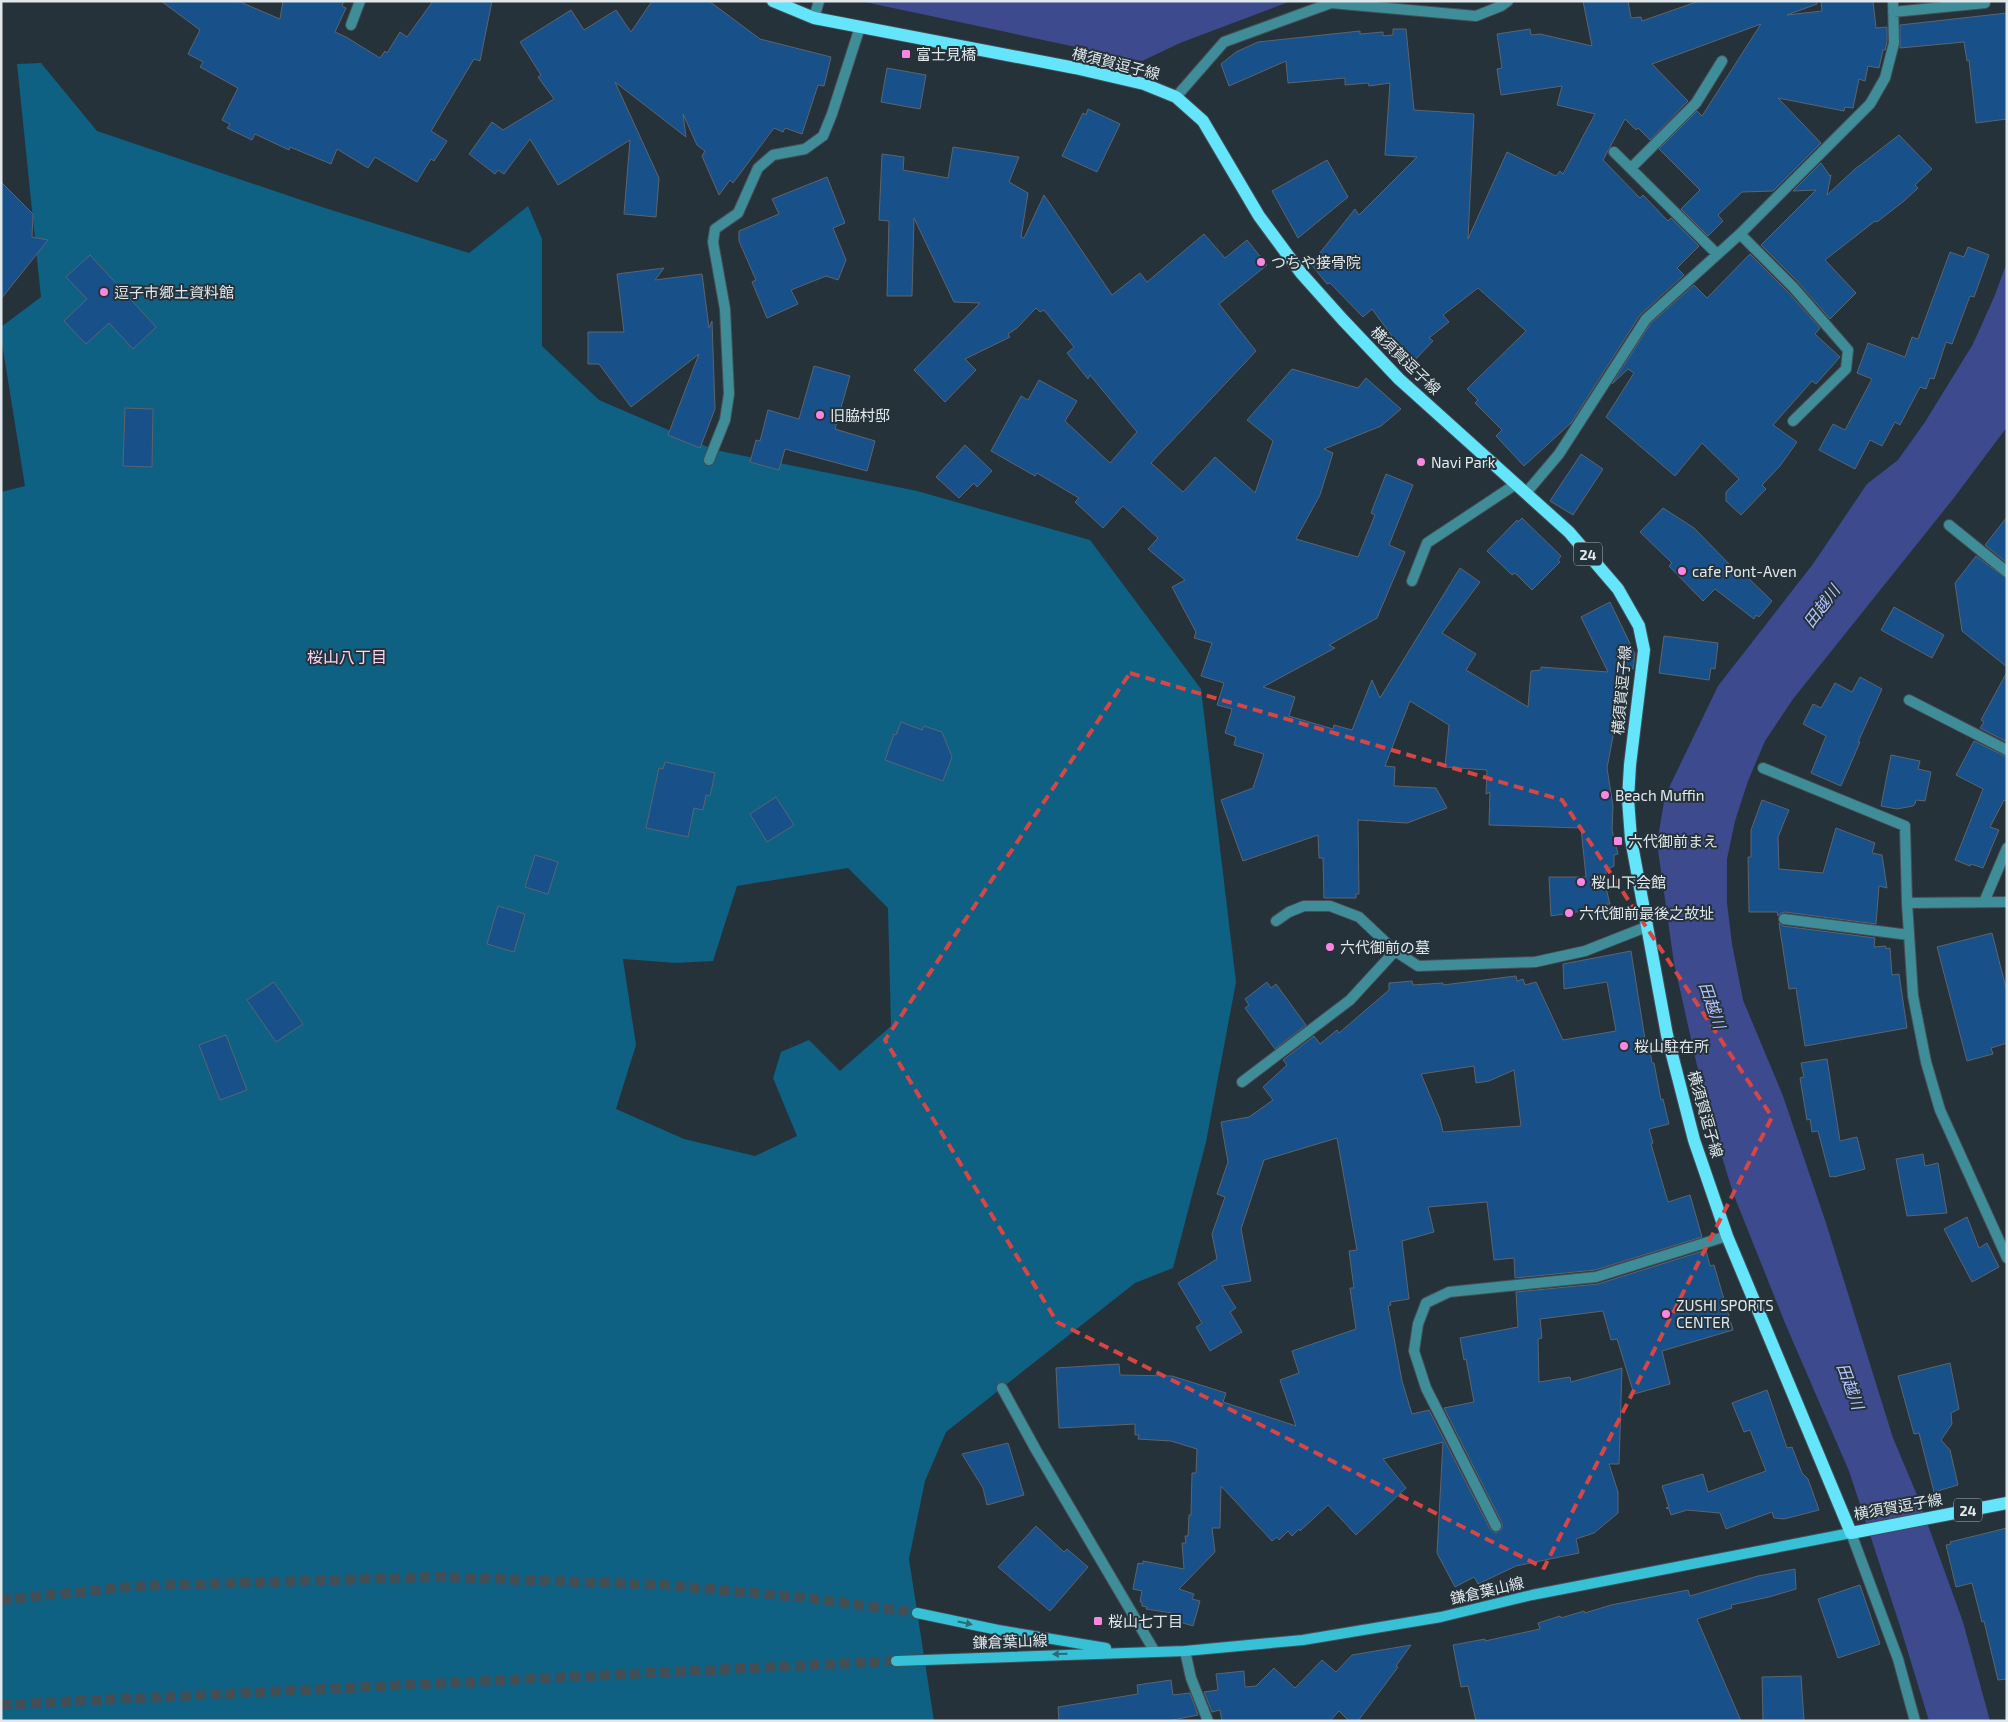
<svg xmlns="http://www.w3.org/2000/svg" width="2008" height="1722" font-family="'Exo 2','Noto Sans JP',sans-serif">
	<style>
		.forest { fill: #0e6182; fill-rule: evenodd }
		.water { fill: #3e4a8e }
		.building { fill: #18508a; stroke: #5b646f; fill-rule: evenodd }
		.lines { fill: none; stroke-linecap: round; stroke-linejoin: round }
		.secondary-tunnel { stroke: #424d54; stroke-width: 10; stroke-dasharray: 10 5; stroke-linecap: butt }
		.street-casing { stroke: #444f56; stroke-width: 12 }
		.secondary-casing { stroke: #444f56; stroke-width: 12 }
		.primary-casing { stroke: #444f56; stroke-width: 14 }
		.street { stroke: #408d9a; stroke-width: 10 }
		.secondary { stroke: #37c1d7; stroke-width: 10 }
		.primary { stroke: #64e5fb; stroke-width: 12 }
		.oneway { fill: #2d6b78 }
		.marked { fill: none; stroke: #d84545; stroke-width: 4; stroke-dasharray: 10 6; stroke-linejoin: round }
		.poi-dot { fill: #fd86e2; stroke: #263239; stroke-width: 2 }
		.labels { text-anchor: middle; dominant-baseline: central; stroke-width: 4; stroke-linejoin: round; paint-order: stroke }
		.shield { fill: #263239; stroke: #a8b1b6; stroke-width: 1 }
		.shield-label { font-size: 14px; font-weight: bold; fill: #e0e8ec }
		.poi-label { font-size: 15px; fill: #e0e8ec; stroke: #263239; text-anchor: start }
		.street-label { font-size: 15px; fill: #e0e8ec; stroke: #263239 }
		.water-label { font-size: 16px; font-style: italic; fill: #b5c3ff; stroke: #263239 }
		.neighbourhood-label { font-size: 16px; fill: #fbd2ef; stroke: #263239 }
	</style>
	<rect width="100%" height="100%" fill="#263239"/>
	<!-- forest -->
	<path class="forest" d="M41,63L97,131L325,208L469,253L528,206L542,239V346L599,400L715,450L917,491L1090,540L1201,689L1236,982L1206,1142L1173,1268L1135,1283L946,1432L925,1481L909,1559L934,1721H1V492L25,486L1,337V327L41,297L17,64ZM848,868L888,908L891,1026L840,1071L809,1040L781,1052L773,1078L797,1136L755,1156L684,1139L616,1109L636,1045L623,959L676,963L713,961L737,886Z"/>
	<!-- water -->
	<path class="water" d="M860,1H1291L1180,43L1142,61Z
		M2007,262V427L1953,499L1793,699L1765,741L1748,781L1735,821L1727,859V903L1732,944L1743,1000L1783,1096L1826,1223L1893,1438L1917,1495L1963,1622L1990,1721H1929L1900,1626L1849,1471L1785,1323L1733,1193L1705,1101L1674,963L1657,843L1665,796L1718,686L1813,564L1867,484L1898,460L1925,422L1973,344L1995,295Z"/>
	<!-- building -->
	<path class="building" d="M161,1H238L280,19L283,1H344L342,6L346,8L335,32L346,37L380,58L385,51L387,53L400,32L407,37L433,1H492L480,61L474,59L431,131L447,141L434,161L431,159L417,182L375,157L368,168L337,149L331,164L290,147L289,150L255,134L252,140L227,128L230,124L222,120L238,88L200,67L203,62L188,54L200,30Z
		M652,1H709L760,39L831,57L824,86L818,85L802,134L785,128L783,132L774,128L733,183L730,180L719,195L702,156L705,151L697,145L683,114L686,137L615,82L659,178L656,217L624,214L630,140L558,185L530,139L504,174L498,170L495,174L469,154L492,122L503,130L554,99L538,77L541,75L520,42L571,10L584,30L616,10L631,32Z
		M1583,1H1628L1631,18L1641,17L1642,21L1699,1H1816L1817,4L1787,15L1822,11L1821,1H1873L1876,28L1887,27V42L1885,50H1883L1879,68L1868,66L1865,81L1859,79L1853,108L1845,107L1844,111L1778,98L1821,143L1773,191L1742,192L1718,215L1723,221L1708,236L1681,209L1700,190L1659,149L1697,111L1702,116L1761,24L1652,64L1688,101L1650,140L1638,128L1636,130L1625,119L1603,160L1640,198L1643,195L1668,221L1671,218L1699,246L1677,268L1684,275L1640,315L1571,423L1524,466L1496,436L1502,430L1475,403L1478,400L1467,389L1526,331L1478,288L1443,315L1449,322L1429,338L1433,341L1412,363L1372,309L1363,317L1330,283L1327,284L1311,264L1355,209L1359,215L1417,157L1385,155L1390,83L1369,86L1368,83L1345,85V78L1288,83L1286,61L1229,86L1221,64L1236,52L1258,42L1360,31V34L1383,32V36L1393,35V29H1406L1414,110L1474,114L1468,239L1507,152L1556,176L1560,171L1563,174L1595,114L1557,105L1562,86L1501,95L1497,69L1502,68L1497,34L1530,29L1531,35L1540,34L1592,46Z
		M2007,13V119L1976,123L1969,60L1967,61L1964,42L1900,48V25Z
		M887,68L926,75L920,109L881,102Z
		M1088,109L1120,124L1097,172L1062,156L1083,113L1086,115Z
		M1899,135L1932,169L1915,185L1918,188L1904,201L1877,222L1875,221L1825,260L1856,293L1830,319L1798,282L1761,245L1816,190L1793,191L1821,163L1830,176L1831,175L1827,195L1855,169Z
		M953,147L1019,157L1009,182L1028,193L1021,237L1024,238L1044,195L1112,295L1140,273L1147,282L1204,234L1225,258L1247,240L1267,265L1219,304L1256,351L1151,463L1183,492L1215,457L1255,493L1273,441L1247,420L1292,369L1358,388L1366,378L1401,409L1381,426L1324,449L1333,453L1320,495L1296,539L1358,557L1375,515L1371,513L1386,474L1413,485L1389,545L1405,552L1377,618L1329,645L1335,648L1263,687L1295,697L1289,716L1333,729L1334,725L1352,730L1372,680L1380,698L1460,568L1480,582L1442,633L1476,654L1466,670L1528,707L1531,671L1541,670V667L1608,672L1581,617L1610,602L1635,654L1633,669L1626,668L1607,768L1613,806L1612,830L1618,854L1614,855V866L1606,870V888L1610,904H1607V918L1590,919L1589,910L1551,916L1549,877H1586L1581,828L1489,825L1490,792L1486,794L1487,770L1445,767L1449,725L1410,701L1385,766L1395,767L1394,786L1436,788L1447,808L1407,823L1358,820L1359,894H1356V898H1324L1323,858H1319L1318,835L1243,861L1221,800L1253,788L1264,754L1234,745L1236,737L1225,733L1232,709L1217,705L1224,683L1201,676L1212,643L1194,638L1196,632L1172,587L1185,580L1148,549L1158,538L1123,506L1103,528L1075,502L1079,498L1037,473L1035,476L991,451L1021,396L1028,400L1039,380L1077,401L1065,421L1110,463L1137,432L1090,375L1088,379L1067,353L1074,347L1044,310L1040,312L1036,308L1017,328L1008,334L1010,337L965,359L976,370L945,402L914,370L980,303L954,302L914,218L912,296H887L889,221L879,220L882,154L904,157L903,170L948,178Z
		M1327,160L1348,197L1298,238L1272,191Z
		M827,177L845,223L833,228L846,260L838,280L826,276L791,290L798,304L767,318L752,282L756,280L739,241V231L779,214L772,199Z
		M1,182L33,214L32,237L48,240L1,299Z
		M1968,247L1989,255L1974,297L1970,296L1952,344L1946,342L1934,379L1930,378L1926,389L1920,387L1900,425L1895,422L1882,446L1870,440L1855,469L1819,450L1833,424L1845,430L1872,379L1857,373L1868,343L1905,357L1912,337L1918,339L1950,252L1964,257Z
		M1750,254L1788,292L1820,328L1815,334L1840,357L1816,384L1812,381L1773,425L1797,442L1780,466L1762,485L1766,489L1741,515L1726,501V492L1739,479L1702,443L1675,476L1606,417L1634,373L1628,369L1612,384L1651,323L1694,285L1707,298Z
		M90,255L156,327L133,349L109,323L86,344L64,321L87,299L66,277Z
		M664,268L655,280L702,274L709,328L712,321L715,409L700,448L668,435L699,354L631,407L599,364H588V332H624L617,274Z
		M814,366L850,376L835,429L875,441L867,471L785,449L779,470L750,462L756,440L760,441L768,410L799,419Z
		M125,408L153,409L152,467L123,466Z
		M965,445L992,471L977,487L974,483L959,498L936,477Z
		M1581,454L1603,469L1573,515L1550,501Z
		M1663,508L1694,528L1738,573L1740,570L1772,601L1759,617L1756,615L1754,619L1715,589L1703,601L1669,566L1672,563L1640,532Z
		M2007,517V563L1985,545Z
		M1522,518L1561,556L1558,560L1560,562L1532,590L1515,573L1512,575L1487,551L1517,520L1518,522Z
		M1976,556L2007,579V667L1962,631L1955,583Z
		M1894,607L1944,635L1932,658L1881,630Z
		M1664,636L1718,643L1715,669L1711,668L1709,680L1659,673Z
		M2007,672V742L1980,728L1984,722L1981,720Z
		M1860,677L1882,689L1858,742H1860L1841,786L1811,773L1826,736L1803,724L1813,704L1821,708L1835,683L1852,692Z
		M901,722L922,730L924,726L942,732L952,757L943,781L885,760L894,734L896,735Z
		M1974,741L2007,757V801L2004,800L1990,827L1999,830L1983,868L1971,864L1970,866L1955,860L1983,789L1956,775Z
		M1891,755L1920,761L1918,769L1931,772L1925,801L1916,800L1915,804L1913,806L1897,809L1881,806Z
		M665,762L715,773L710,796L706,795L703,810L694,808L688,837L646,828L659,768L663,769Z
		M776,797L794,825L767,842L750,814Z
		M1762,800L1789,810L1778,837L1779,869L1823,873L1836,828L1875,843L1872,853L1882,855L1887,888L1879,886L1876,924L1785,912L1781,913L1778,916L1777,912H1749L1748,857H1751V830Z
		M535,855L558,862L548,894L525,887Z
		M498,906L525,914L514,952L487,944Z
		M1779,923L1783,926L1875,938L1874,947L1886,946V949L1890,948L1892,975L1899,974L1907,1028L1805,1046L1796,988L1789,989Z
		M1992,933L2007,992V1043L1991,1048L1993,1054L1967,1061L1937,947Z
		M1631,951L1645,1039H1648L1652,1063H1654L1661,1100L1663,1099L1669,1124L1649,1129L1653,1143L1651,1144L1668,1202L1690,1195L1702,1237L1595,1270L1515,1278L1514,1258L1494,1260L1487,1202L1428,1207L1434,1232L1402,1241L1409,1299L1390,1302L1391,1305L1388,1306L1402,1381L1412,1414L1429,1410L1490,1529L1496,1533L1502,1529V1523L1444,1408L1474,1402L1466,1359L1464,1360L1460,1338L1518,1327L1516,1292L1598,1284L1706,1250L1710,1266L1714,1265L1733,1330L1662,1351L1670,1384L1634,1394L1617,1339L1611,1340L1603,1311L1540,1319L1542,1338L1538,1339L1539,1382L1570,1377L1571,1382L1622,1368L1619,1464H1609L1618,1492V1513L1594,1533L1576,1539L1579,1553L1516,1566L1478,1584L1474,1577L1455,1587L1437,1553L1443,1442L1383,1459L1406,1488L1356,1535L1328,1505L1300,1531L1299,1529L1292,1536L1288,1531L1279,1540L1277,1537L1272,1541L1221,1486L1220,1528H1212L1215,1552L1179,1589L1194,1594L1192,1599L1200,1601L1193,1626L1170,1619L1172,1613L1146,1609L1147,1607L1142,1606V1602H1140L1142,1591L1133,1589L1138,1563L1143,1564V1561L1184,1569L1182,1543H1186L1185,1536H1188L1189,1515H1191L1192,1473H1196L1197,1449L1171,1441L1138,1439L1139,1435H1135V1424L1059,1428L1056,1368L1119,1364L1120,1375L1172,1376L1226,1393L1223,1402L1296,1426L1280,1380L1299,1373L1292,1351L1356,1329L1350,1288H1354L1349,1251L1357,1250L1337,1138L1264,1160L1241,1229L1251,1281L1222,1286L1236,1308L1230,1312L1242,1332L1210,1351L1196,1327L1202,1323L1178,1283L1217,1259L1212,1234L1225,1197L1217,1194L1228,1162L1221,1122L1249,1117L1273,1100L1263,1087L1287,1065L1283,1060L1314,1036L1320,1044L1337,1030L1339,1033L1389,990V983L1412,981L1413,985L1443,983V985L1516,976L1517,981L1523,979L1525,985L1536,982L1563,1040L1616,1031L1607,982L1564,989L1563,964ZM1474,1066L1476,1083L1489,1081L1514,1070L1521,1126L1443,1132L1440,1119L1421,1074Z
		M274,982L303,1024L276,1042L247,1000Z
		M1267,982L1271,988L1276,984L1306,1025L1275,1049L1245,1008L1249,1005L1245,999Z
		M226,1035L247,1090L220,1100L199,1045Z
		M1827,1059L1840,1141L1857,1137L1865,1169L1834,1177V1176L1830,1177L1818,1131L1812,1132L1810,1119L1807,1120L1800,1078L1804,1077L1801,1063Z
		M1923,1154L1925,1166L1938,1163L1947,1213L1907,1216L1896,1159Z
		M1967,1217L1979,1248L1987,1243L1999,1267L1972,1282L1944,1229Z
		M1950,1363L1959,1409L1951,1413L1952,1424L1941,1440L1950,1450L1958,1485L1934,1492L1919,1433L1914,1434L1898,1376Z
		M1767,1390L1787,1448L1792,1447L1802,1473L1808,1479L1819,1510L1784,1519L1774,1518L1772,1512L1726,1529L1720,1513L1687,1510L1671,1515L1669,1509L1666,1508L1669,1507L1662,1486L1703,1474L1708,1492L1766,1471L1750,1430L1744,1432L1732,1403Z
		M1008,1443L1024,1495L987,1505L983,1488L962,1454Z
		M1036,1526L1064,1552L1067,1549L1088,1567L1050,1611L998,1567Z
		M2007,1528V1679L1998,1680L1984,1621L1982,1622L1972,1583L1956,1587L1946,1545L1951,1544L1950,1542Z
		M1795,1569L1796,1589L1769,1597L1731,1605L1732,1608L1697,1619L1741,1721H1476L1468,1686L1461,1687L1453,1645L1485,1639V1641L1540,1629L1538,1623L1560,1616L1561,1618L1584,1611L1585,1613L1611,1605L1688,1590L1690,1596L1758,1576Z
		M1860,1585L1880,1644L1838,1658L1818,1599Z
		M1411,1645L1396,1666L1398,1667L1358,1721H1349L1339,1711L1330,1721H1222L1220,1710L1212,1712L1204,1692L1218,1690L1216,1674L1244,1671L1245,1687L1256,1686L1274,1668L1295,1688L1322,1660L1336,1672L1352,1655Z
		M1801,1676L1804,1721H1763L1762,1677Z
		M1171,1680L1173,1695L1190,1693L1198,1715L1168,1721H1059L1058,1707L1138,1694L1137,1685Z"/>
	<g class="lines">
		<!-- secondary-tunnel -->
		<path class="secondary-tunnel" d="M1,1600L139,1586L439,1577L664,1585L798,1597L917,1613
			M1,1705L896,1661"/>
		<defs>
			<path id="street" d="M1893,12L1985,3
				M814,18L819,1
				M351,25L360,1
				M1176,97L1224,42L1331,3L1476,16L1501,6L1508,1
				M1614,152L1717,254
				M1631,168L1696,103L1722,61
				M1740,234L1793,287L1848,350L1846,369L1793,421
				M709,460L725,420L729,394L725,309L713,242L715,229L738,213L758,168L773,155L805,149L823,136L832,114L860,27
				M1526,493L1559,454L1646,319L1740,234L1870,104L1885,78L1894,43L1893,1
				M1949,525L2007,572
				M1412,581L1427,543L1516,484
				M1909,700L2007,750
				M1763,768L1905,826L1907,903L1913,996L1926,1062L1940,1110L2007,1258
				M1984,902L2007,848
				M1907,903L2007,902
				M1784,919L1909,935
				M1276,921L1289,912L1304,906H1330L1359,917L1395,951L1418,966L1535,962L1585,951L1646,927
				M1242,1082L1350,1000L1395,951
				M1002,1388L1036,1450L1155,1652
				M1496,1526L1426,1388L1414,1351L1418,1324L1426,1303L1449,1292L1596,1277L1727,1236
				M1851,1533L1898,1659L1915,1721
				M1185,1651L1191,1678L1208,1721"/>
			<path id="secondary" d="M917,1613L998,1630L1106,1648
				M896,1661L1185,1651L1303,1640L1441,1617L1532,1595L1851,1533"/>
			<path id="primary" d="M773,1L814,18L1075,68L1144,84L1176,97L1203,121L1259,216L1301,273L1343,320L1399,379L1569,532L1618,589L1639,626L1644,650L1630,765L1628,799L1631,839L1667,1035L1694,1140L1727,1236L1851,1533L2007,1503"/>
		</defs>
		<!-- street casing -->
		<use href="#street" class="street-casing"/>
		<!-- secondary casing -->
		<use href="#secondary" class="secondary-casing"/>
		<!-- primary casing -->
		<use href="#primary" class="primary-casing"/>
		<!-- street -->
		<use href="#street" class="street"/>
		<!-- secondary -->
		<use href="#secondary" class="secondary"/>
		<!-- primary -->
		<use href="#primary" class="primary"/>
	</g>
	<!-- one-way arrows -->
	<defs><path id="oneway-solid" d="M-6-.8H1V-3.2L6.5 0L1 3.2V.8H-6Z" transform="scale(1.25)"/></defs>
	<g class="oneway">
		<use href="#oneway-solid" transform="translate(965 1623) rotate(12)"/>
		<use href="#oneway-solid" transform="translate(1060 1654) rotate(178)"/>
	</g>
	<!-- marked area -->
	<path class="marked" d="M1130,673L1562,800L1772,1117L1544,1568L1057,1322L885,1040Z"/>
	<!-- markers -->
	<g class="poi-dot">
		<rect x="901" y="49" width="10" height="10" rx="2.5"/>
		<circle cx="1261" cy="262" r="5"/>
		<circle cx="104" cy="292" r="5"/>
		<circle cx="820" cy="415" r="5"/>
		<circle cx="1421" cy="462" r="5"/>
		<circle cx="1682" cy="571" r="5"/>
		<circle cx="1605" cy="795" r="5"/>
		<rect x="1613" y="836" width="10" height="10" rx="2.5"/>
		<circle cx="1581" cy="882" r="5"/>
		<circle cx="1569" cy="913" r="5"/>
		<circle cx="1330" cy="947" r="5"/>
		<circle cx="1624" cy="1046" r="5"/>
		<circle cx="1666" cy="1314" r="5"/>
		<rect x="1093" y="1616" width="10" height="10" rx="2.5"/>
	</g>
	<g class="labels">
		<!-- shield labels -->
		<g class="shield">
			<rect x="1574" y="542.5" width="28" height="23" rx="4"/>
			<rect x="1954" y="1498.5" width="28" height="23" rx="4"/>
		</g>
		<g class="shield-label">
			<text x="1588" y="554">24</text>
			<text x="1968" y="1510">24</text>
		</g>
		<!-- poi labels -->
		<g class="poi-label">
			<text x="916" y="54">富士見橋</text>
			<text x="1271" y="262">つちや接骨院</text>
			<text x="114" y="292">逗子市郷土資料館</text>
			<text x="830" y="415">旧脇村邸</text>
			<text x="1431" y="462">Navi Park</text>
			<text x="1692" y="571">cafe Pont-Aven</text>
			<text x="1615" y="795">Beach Muffin</text>
			<text x="1628" y="841">六代御前まえ</text>
			<text x="1591" y="882">桜山下会館</text>
			<text x="1579" y="913">六代御前最後之故址</text>
			<text x="1340" y="947">六代御前の墓</text>
			<text x="1634" y="1046">桜山駐在所</text>
			<text x="1676" y="1305">ZUSHI SPORTS<tspan x="1676" dy="17">CENTER</tspan></text>
			<text x="1108" y="1621">桜山七丁目</text>
		</g>
		<!-- street labels -->
		<g class="street-label">
			<text transform="translate(1116 63) rotate(14)">横須賀逗子線</text>
			<text transform="translate(1406 360) rotate(44)">横須賀逗子線</text>
			<text transform="translate(1621 690) rotate(-85)">横須賀逗子線</text>
			<text transform="translate(1706 1114) rotate(74)">横須賀逗子線</text>
			<text transform="translate(1898 1506) rotate(-10)">横須賀逗子線</text>
			<text transform="translate(1487 1590) rotate(-13)">鎌倉葉山線</text>
			<text transform="translate(1010 1641) rotate(-2)">鎌倉葉山線</text>
		</g>
		<!-- water labels -->
		<g class="water-label">
			<text transform="translate(1821 606) rotate(-53)">田越川</text>
			<text transform="translate(1713 1005) rotate(71)">田越川</text>
			<text transform="translate(1851 1386) rotate(70)">田越川</text>
		</g>
		<!-- neighbourhood labels -->
		<g class="neighbourhood-label">
			<text x="347" y="656">桜山八丁目</text>
		</g>
	</g>
	<!-- border -->
	<rect width="2008" height="1722" fill="none" stroke="#e0e8ec" stroke-width="5"/>
</svg>
